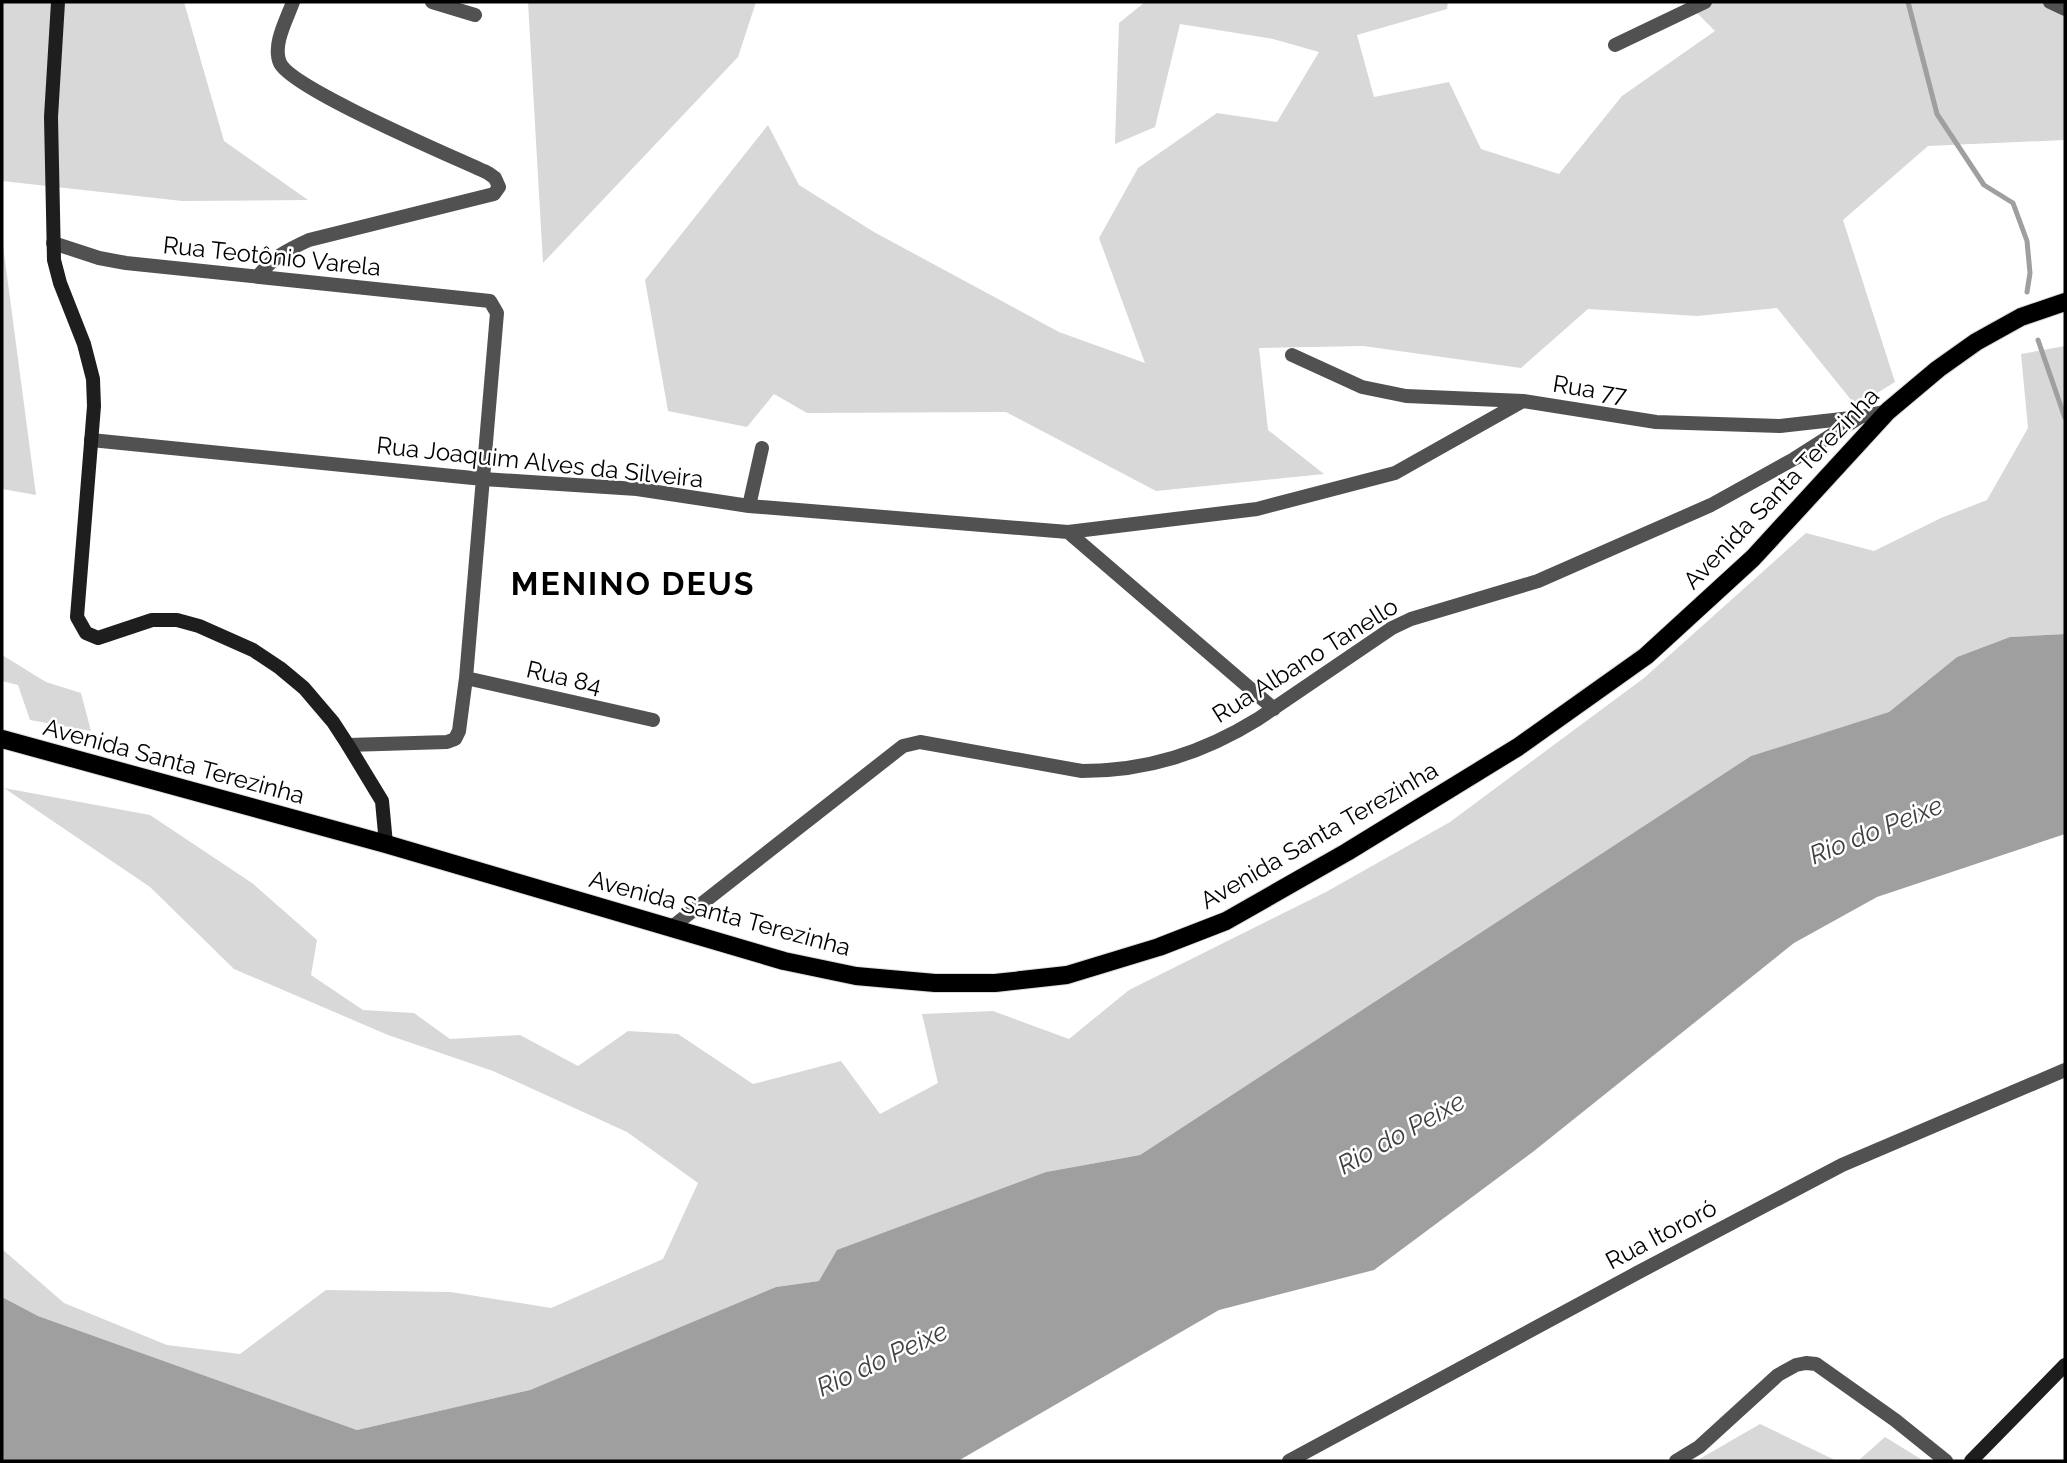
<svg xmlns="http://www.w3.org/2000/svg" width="2067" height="1463" font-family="Raleway,sans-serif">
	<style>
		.green { fill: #d8d8d8 }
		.water { fill: #9f9f9f }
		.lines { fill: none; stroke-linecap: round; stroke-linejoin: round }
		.stream { stroke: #9f9f9f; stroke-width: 5 }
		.primary-casing { stroke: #dbdbdb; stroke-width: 20 }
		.street { stroke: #515151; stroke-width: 14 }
		.secondary { stroke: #1e1e1e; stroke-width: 14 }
		.primary { stroke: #000; stroke-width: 18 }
		.labels { text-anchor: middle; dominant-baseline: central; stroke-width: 5; stroke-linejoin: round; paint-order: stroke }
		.street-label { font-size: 24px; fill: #000; stroke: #fff }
		.water-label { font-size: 26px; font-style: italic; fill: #404040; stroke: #fff }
		.district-label { font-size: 32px; font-weight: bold; letter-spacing: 2px; fill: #000; stroke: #fff }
	</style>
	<rect width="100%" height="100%" fill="#fff"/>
	<!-- green -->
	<path class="green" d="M2,2H184L224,141L308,200L182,201L2,181Z
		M528,2H756L738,57L543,263Z
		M1145,2H1448L1447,9L1357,35L1374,97L1449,82L1481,149L1559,174L1622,96L1715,31L1686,2H2065V140L1928,146L1843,220L1895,382L1856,406L1777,308L1697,316L1588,309L1521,368L1363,346L1259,348L1268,430L1324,474L1156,491L1006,412L807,413L774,394L747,427L668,411L645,280L768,125L799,185L874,232L1059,332L1145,363L1099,238L1138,168L1217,113L1277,122L1319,52L1273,39L1180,24L1155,127L1115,144L1119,23Z
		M2,238L36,495L2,489Z
		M2065,346V634L2010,637L1957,657L1889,712L1751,756L1140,1155L1046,1172L819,1281L776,1287L530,1390L357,1430L38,1316L2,1297V1249L64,1303L167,1345L240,1354L326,1290L451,1292L551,1308L663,1259L698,1183L627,1132L493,1071L388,1035L234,969L150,887L4,788L150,815L252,883L317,940L311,975L363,1010L414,1013L450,1039L520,1035L578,1066L628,1031L678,1034L753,1084L841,1061L880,1114L938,1083L922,1014L993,1011L1069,1039L1129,990L1326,892L1450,822L1644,678L1806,533L1874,551L1941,518L1987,500L2028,428L2021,354Z
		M2,655L46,682L81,693L91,731L30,720L18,685L2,681Z
		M1760,1424L1835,1460L1837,1461H1696Z
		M1885,1437L1924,1461H1858Z"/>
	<!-- water -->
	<path class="water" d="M2065,634V834L1877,897L1794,943L1534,1151L1374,1270L1219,1310L958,1461H2V1297L38,1316L357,1430L530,1390L776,1287L819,1281L837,1250L1046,1172L1140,1155L1751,756L1889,712L1957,657L2010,637Z"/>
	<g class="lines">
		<!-- stream -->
		<path class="stream" d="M1908,2L1937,114L1984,185L2013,203L2027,241L2030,273L2027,292
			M2038,340L2065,418"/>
		<defs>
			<path id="primary" d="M2,739L386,844L784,961L856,976L935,983H995L1067,975L1159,947L1226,921L1347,852L1518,747L1646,656L1753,558L1888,411L1938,369L1976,342L2021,317L2065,302"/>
		</defs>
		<!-- primary casing -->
		<use href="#primary" class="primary-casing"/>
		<!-- street -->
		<path class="street" d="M432,2L475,15
			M2050,2L2065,9
			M1615,45L1705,2
			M53,243L99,258L126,263L490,301L497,313L466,678L459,731L455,739L447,742L348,745
			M258,276C274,257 285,251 309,240L494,194L499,187L495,178L488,173C454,157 292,89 280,63C272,45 287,19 293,2
			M1292,355L1362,387L1406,396L1523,401L1656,422L1780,426L1860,417L1888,411
			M91,440L483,479L637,489L749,506L1068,532L1257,509L1395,473L1523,401
			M749,506L762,448
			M1068,532L1274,709
			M466,678L653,720
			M672,927L903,746L920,742L1082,771C1147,771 1203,753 1258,719L1392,628L1411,619L1538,581L1711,505L1794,459L1860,417
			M1289,1461L1637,1273L1842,1165L2065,1070
			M1676,1461L1699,1447L1778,1375L1796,1365L1806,1363L1816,1364L1895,1420L1946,1461"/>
		<!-- secondary -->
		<path class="secondary" d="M58,2L51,117L54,260L60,283L84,344L93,379L94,406L77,617L86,633L98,638L152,620H177L199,626L253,650L280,668L304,688L333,722L348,745L382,801L386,844
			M1971,1461L2065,1365"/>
		<!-- primary -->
		<use href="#primary" class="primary"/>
	</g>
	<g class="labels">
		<!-- street labels -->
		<g class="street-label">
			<text transform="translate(272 256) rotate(6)">Rua Teotônio Varela</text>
			<text transform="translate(1590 389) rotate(9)">Rua 77</text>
			<text transform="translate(540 462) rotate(6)">Rua Joaquim Alves da Silveira</text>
			<text transform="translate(1781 488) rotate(-46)">Avenida Santa Terezinha</text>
			<text transform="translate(1305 660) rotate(-32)">Rua Albano Tanello</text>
			<text transform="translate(564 677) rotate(13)">Rua 84</text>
			<text transform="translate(174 761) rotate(15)">Avenida Santa Terezinha</text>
			<text transform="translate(1319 835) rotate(-30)">Avenida Santa Terezinha</text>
			<text transform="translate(720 913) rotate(15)">Avenida Santa Terezinha</text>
			<text transform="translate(1661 1234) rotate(-28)">Rua Itororó</text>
		</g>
		<!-- water labels -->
		<g class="water-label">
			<text transform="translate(1876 830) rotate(-22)">Rio do Peixe</text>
			<text transform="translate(1401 1133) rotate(-29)">Rio do Peixe</text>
			<text transform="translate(882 1359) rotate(-25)">Rio do Peixe</text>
		</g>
		<!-- district labels -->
		<g class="district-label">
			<text x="633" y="583">MENINO DEUS</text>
		</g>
	</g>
	<!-- border -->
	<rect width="2067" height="1463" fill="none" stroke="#000000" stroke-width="7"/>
</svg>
